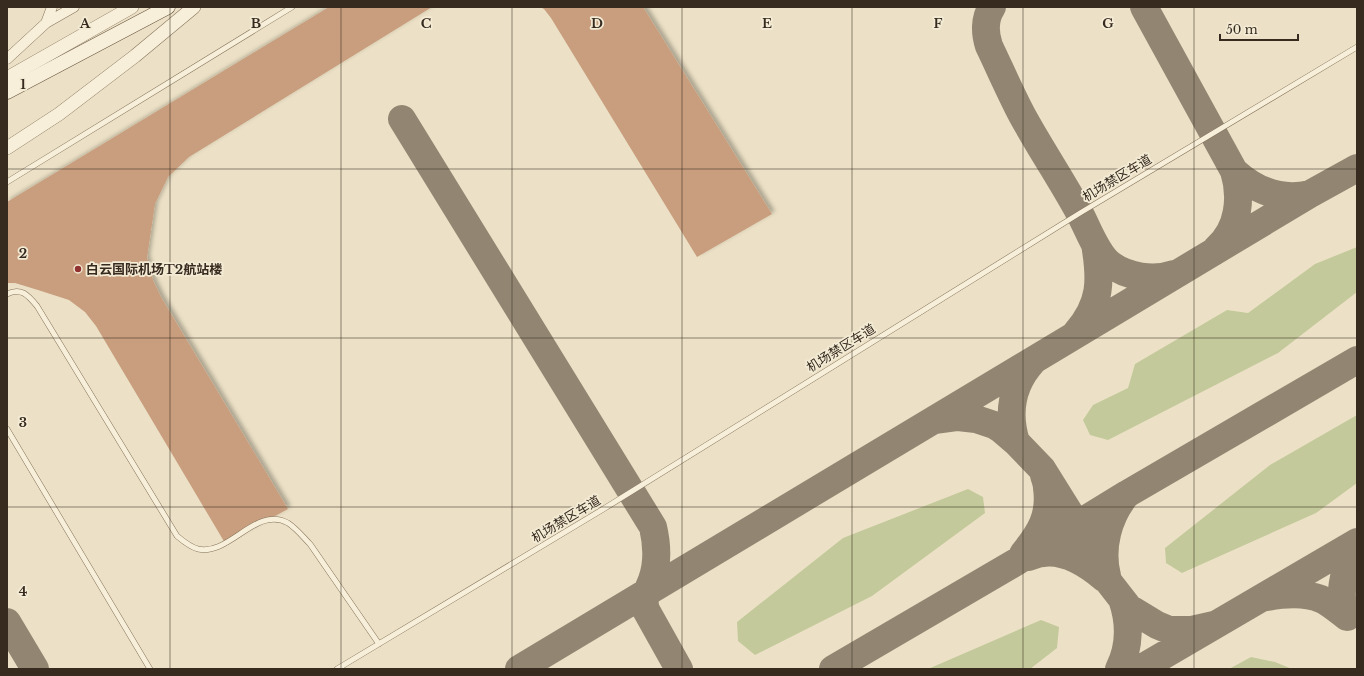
<svg xmlns="http://www.w3.org/2000/svg" width="1364" height="676" font-family="'Libre Baskerville','Noto Sans SC',serif">
	<style>
		.green { fill: #c3c99a }
		.lines { fill: none; stroke-linecap: round; stroke-linejoin: round }
		.taxiway { stroke: #928673; stroke-width: 28 }
		.building { fill: #c89e7e; filter: url(#shadow) }
		.service-casing { stroke: #86745d; stroke-width: 6 }
		.minor-casing { stroke: #86745d; stroke-width: 11 }
		.tertiary-casing { stroke: #86745d; stroke-width: 14 }
		.secondary-casing { stroke: #685540; stroke-width: 15 }
		.service { stroke: #f7efd9; stroke-width: 5 }
		.minor { stroke: #f7efd9; stroke-width: 10 }
		.tertiary { stroke: #f7efd9; stroke-width: 13 }
		.secondary { stroke: #f7efd9; stroke-width: 14 }
		.grid { fill: none; stroke: #372b20; stroke-width: 1; stroke-opacity: 0.55 }
		.poi-dot { fill: #913230; stroke: #f4ebd5; stroke-width: 1.5 }
		.labels { text-anchor: middle; dominant-baseline: central; stroke-width: 3.5; stroke-linejoin: round; paint-order: stroke }
		.street-label { font-size: 13px; fill: #372b20; stroke: #f4ebd5 }
		.poi-label { font-size: 13px; font-weight: bold; fill: #372b20; stroke: #f4ebd5; text-anchor: start }
		.grid-label { font-size: 13px; text-anchor: middle; font-weight: bold; fill: #372b20; stroke: #f4ebd5; stroke-width: 3.5; stroke-linejoin: round; paint-order: stroke }
	</style>
	<defs>
		<filter id="shadow"><feDropShadow dx="3" dy="-3" stdDeviation="2" flood-color="#0004"/></filter>
	</defs>
	<rect width="100%" height="100%" fill="#ece1c6"/>
	<!-- green -->
	<path class="green" d="M1357,247V292L1278,353L1108,440L1090,435L1083,420L1093,405L1128,388L1135,364L1227,310L1248,313L1315,264Z
		M1357,415V483L1316,513L1182,573L1166,563L1165,548L1270,465Z
		M968,489L983,497L985,513L872,596L755,655L738,641L737,622L843,538Z
		M1041,620L1059,627L1057,648L1030,669H928Z
		M1251,657L1275,662L1292,669H1229Z"/>
	<g class="lines">
		<!-- taxiway -->
		<path class="taxiway" d="M992,7C984,19 985,34 989,46C1000,69 1010,92 1022,115C1040,148 1061,179 1079,212C1088,228 1096,253 1110,264C1127,277 1154,281 1174,274
			M1144,7L1234,171C1242,197 1239,229 1217,248
			M402,119L653,527C657,544 658,563 652,580C648,591 642,598 646,610L679,669
			M1234,171C1256,191 1281,201 1310,194
			M1076,333C1102,304 1101,279 1095,244
			M936,420L958,417L976,419L994,425L1002,430L1016,442L1042,469L1077,525L1108,581L1129,608L1157,625L1169,630H1192L1214,625
			M1016,442C1007,413 1012,384 1033,361
			M1023,554C1040,533 1051,516 1047,488C1047,483 1045,479 1044,475
			M1029,557C1056,544 1084,561 1104,578
			M1107,576C1100,548 1108,517 1126,495
			M1267,597C1284,594 1304,592 1321,599C1330,603 1339,611 1347,617C1345,611 1343,604 1342,598C1341,584 1347,559 1357,550
			M7,622L35,669
			M519,669L1310,194L1357,168
			M833,669L1016,562L1127,494L1357,360
			M1119,669C1130,647 1130,622 1122,599
			M1140,669L1357,542"/>
	</g>
	<!-- building -->
	<path class="building" d="M329,7H432L189,157L168,177L155,204L147,258L153,280L161,297L288,509L225,543L96,326L85,312L69,300L38,290L15,283H7V202Z
		M540,7H643L772,214L697,257L551,18L544,9Z"/>
	<g class="lines">
		<defs>
			<path id="service" d="M7,182L292,7
				M7,294C21,287 28,295 37,306L177,536C183,541 190,547 198,549C230,556 256,505 288,523C297,529 303,537 310,544L379,644
				M7,429L150,669
				M337,669L605,508L1080,213L1357,47"/>
			<path id="minor" d="M46,23L52,7
				M7,59L46,23L74,7"/>
			<path id="tertiary" d="M7,78L132,7
				M7,148L59,114L135,56L194,7"/>
			<path id="secondary" d="M7,92L168,7"/>
		</defs>
		<!-- service casing -->
		<use href="#service" class="service-casing"/>
		<!-- minor casing -->
		<use href="#minor" class="minor-casing"/>
		<!-- tertiary casing -->
		<use href="#tertiary" class="tertiary-casing"/>
		<!-- secondary casing -->
		<use href="#secondary" class="secondary-casing"/>
		<!-- service -->
		<use href="#service" class="service"/>
		<!-- minor -->
		<use href="#minor" class="minor"/>
		<!-- tertiary -->
		<use href="#tertiary" class="tertiary"/>
		<!-- secondary -->
		<use href="#secondary" class="secondary"/>
	</g>
	<!-- grid -->
	<path class="grid" d="M170,7V669M341,7V669M512,7V669M682,7V669M852,7V669M1023,7V669M1194,7V669M7,169H1357M7,338H1357M7,507H1357"/>
	<!-- markers -->
	<circle class="poi-dot" cx="78" cy="269" r="4"/>
	<g class="labels">
		<!-- street labels -->
		<g class="street-label">
			<text transform="translate(1117 178) rotate(-31)">机场禁区车道</text>
			<text transform="translate(841 348) rotate(-32)">机场禁区车道</text>
			<text transform="translate(566 519) rotate(-31)">机场禁区车道</text>
		</g>
		<!-- poi labels -->
		<g class="poi-label">
			<text x="86" y="269">白云国际机场T2航站楼</text>
		</g>
	</g>
	<g class="grid-label">
		<text x="85" y="28">A</text>
		<text x="256" y="28">B</text>
		<text x="426" y="28">C</text>
		<text x="597" y="28">D</text>
		<text x="767" y="28">E</text>
		<text x="938" y="28">F</text>
		<text x="1108" y="28">G</text>
		<text x="23" y="89">1</text>
		<text x="23" y="258">2</text>
		<text x="23" y="427">3</text>
		<text x="23" y="596">4</text>
	</g>
	<!-- border -->
	<rect width="1364" height="676" fill="none" stroke="#372b20" stroke-width="16"/>
	<!-- scale -->
	<path d="M1220 34v6h78v-6" fill="none" stroke="#372b20" stroke-width="2"/>
	<text x="1226" y="34" font-size="12" fill="#372b20" stroke="#f4ebd5" stroke-width="3" paint-order="stroke">50 m</text>
</svg>
